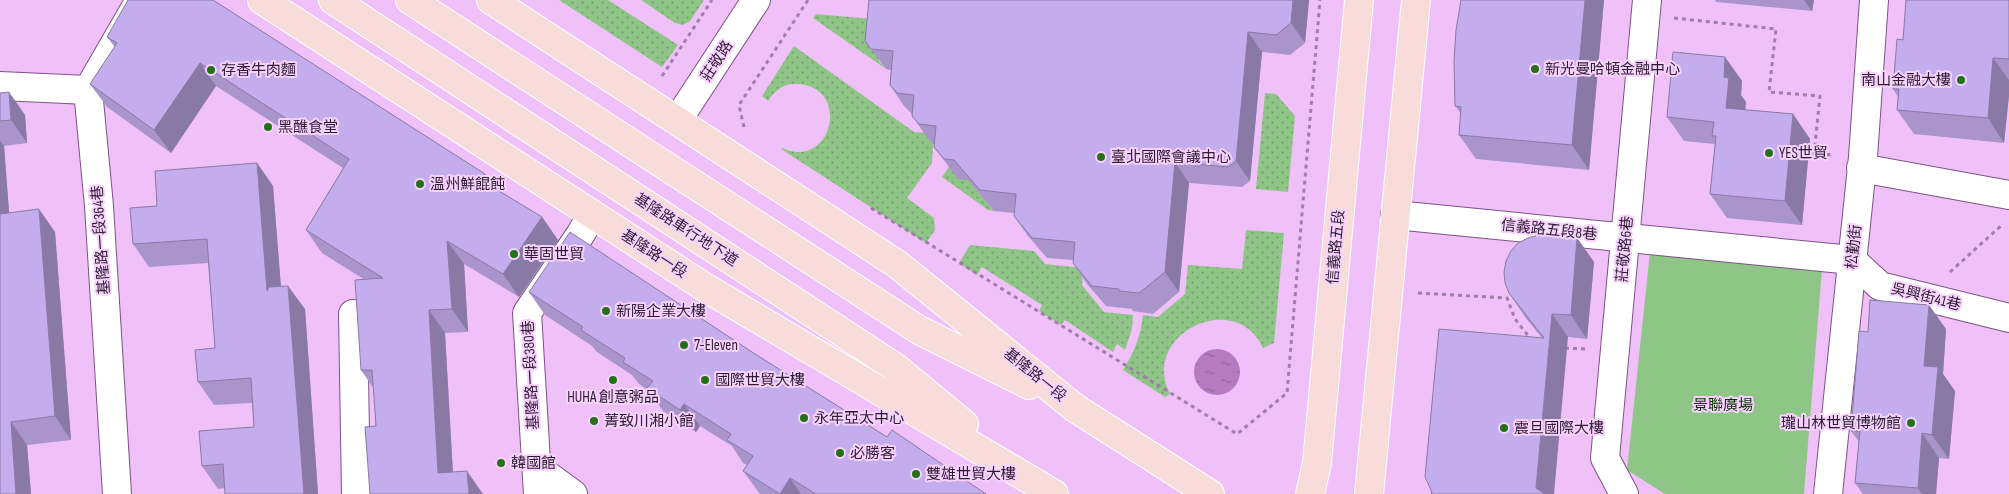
<svg xmlns="http://www.w3.org/2000/svg" width="2009" height="494" font-family="'Sofia Sans Condensed','Noto Sans TC',sans-serif">
	<style>
		.grass { fill: url(#grass-dots) }
		.park { fill: #8fc586 }
		.water { fill: url(#water-ripples) }
		.lines { fill: none; stroke-linecap: round; stroke-linejoin: round }
		.minor-casing { stroke: #7d5385; stroke-width: 30 }
		.major-casing { stroke: #fff; stroke-width: 30 }
		.path { stroke: #a17ea8; stroke-width: 3; stroke-dasharray: 4 4; stroke-linecap: butt }
		.minor { stroke: #fff; stroke-width: 28 }
		.major { stroke: #f8dcda; stroke-width: 28 }
		.wall { fill: #a995cb }
		.shaded-wall { fill: #8979a5 }
		.building { fill: #c4adec; stroke: #8979a5 }
		.poi-dot { fill: #237116; stroke: #f8d2ff; stroke-width: 2 }
		.labels { text-anchor: middle; dominant-baseline: central; stroke-width: 4; stroke-linejoin: round; paint-order: stroke }
		.street-label { font-size: 15px; fill: #2e1c31; stroke: #f8d2ff }
		.poi-label { font-size: 15px; fill: #2e1c31; stroke: #f8d2ff; text-anchor: start }
		.park-label { font-size: 15px; fill: #083502; stroke: #f8d2ff }
	</style>
	<defs>
		<pattern id="grass-dots" width="8" height="8" patternUnits="userSpaceOnUse" patternTransform="scale(1.25)"><rect width="8" height="8" fill="#8fc586"/><path d="M2 2h.1M6 6h.1" fill="none" stroke="#759f6e" stroke-width="1.8" stroke-linecap="round"/></pattern>
		<pattern id="water-ripples" width="26" height="14" patternUnits="userSpaceOnUse" patternTransform="scale(1.25)"><rect width="26" height="14" fill="#b67ac1"/><path d="M2 4q2-2 4 0t4 0M15 11q2-2 4 0t4 0" fill="none" stroke="#94639d"/></pattern>
	</defs>
	<rect width="100%" height="100%" fill="#f0c1f9"/>
	<!-- grass -->
	<path class="grass" d="M559,0H608L678,45L662,67Z
		M641,0H704L690,21L683,25L675,23Z
		M816,14L883,20L879,61L886,69L813,18Z
		M794,46L914,132L927,133V137L933,144L932,163L907,198L934,218L935,230L926,243L781,149L782,148C833,171 852,85 796,84C784,83 774,91 768,101L762,96Z
		M1265,93L1276,94L1295,116L1288,192L1256,189Z
		M949,167L975,181V188L994,211L988,210L942,177Z
		M1246,230L1284,233L1274,343L1263,348C1235,287 1139,335 1170,394L1165,397L1123,370C1134,353 1141,335 1143,315L1158,317L1185,294L1188,265L1242,269Z
		M970,245L1034,251L1045,264L1083,268L1082,285L1104,312L1133,315L1132,329L1125,350L1117,344L1113,352L1065,320L1061,325L1039,311L1042,305L982,267L977,275L959,263Z"/>
	<!-- park -->
	<path class="park" d="M1650,252L1822,269L1804,494H1665L1627,470Z"/>
	<!-- water -->
	<path class="water" d="M1194 372a23 23 0 1 1 46 0a23 23 0 1 1-46 0Z"/>
	<g class="lines">
		<defs>
			<path id="minor" d="M0,86L88,90
				M677,121L756,0
				M1861,168L2009,195
				M1395,215L1852,260L1880,286L2009,318
				M353,314L356,494
				M536,467L573,494
				M117,494L99,206L88,90L140,0
				M538,494L527,313L580,235L592,215
				M1624,494L1605,458L1647,0
				M1828,494L1863,157L1874,0"/>
			<path id="major" d="M262,0L706,288L1054,494
				M333,0L895,367L964,424
				M410,0L919,330L1029,385
				M491,0L897,264L1075,408L1210,494
				M1310,494L1317,463L1359,0
				M1369,494L1416,0"/>
		</defs>
		<!-- minor casing -->
		<use href="#minor" class="minor-casing"/>
		<!-- major casing -->
		<use href="#major" class="major-casing"/>
		<!-- path -->
		<path class="path" d="M1674,18L1776,29L1769,92L1820,96L1814,154L1833,155
			M662,76L712,0
			M744,127L739,105L808,0
			M871,208L1237,434L1287,393L1320,0
			M1950,272L2003,224
			M1418,293L1507,298L1515,319L1530,338
			M1565,348L1586,349"/>
		<!-- minor -->
		<use href="#minor" class="minor"/>
		<!-- major -->
		<use href="#major" class="major"/>
	</g>
	<!-- wall -->
	<path class="wall" d="M128,0L485,174L495,189L542,217L558,240L519,297L464,264L468,332L445,333L453,472L483,494L376,426L374,389L361,370L365,280L322,253L306,230L343,168L216,86L171,153L107,107L90,84L115,47L107,37Z
		M869,0H1309L1305,43L1290,55L1262,52L1250,181L1242,187L1189,183L1179,292L1153,314L1133,311L1132,309L1106,306L1087,284L1073,263V260L1047,258L1028,236L1014,216V213L994,211L968,180L958,179L934,147V144H933L927,137L912,116V114L904,106L890,85L891,70L886,69L865,41Z
		M1604,0L1589,170L1476,159L1459,135L1461,114L1455,106Z
		M1715,0H1814L1812,11L1716,2Z
		M2009,0V95L2004,143L1914,134L1897,110L1898,97L1893,89L1903,40Z
		M1725,57L1742,81L1741,95L1746,102L1745,110L1793,114L1810,139L1802,225L1727,218L1710,194L1715,144L1684,141L1667,117Z
		M0,93L25,115L27,143L4,146L9,213L55,232L71,440L27,445L31,494H0Z
		M257,163L273,186L281,287L305,309L318,494H225V488L218,489L202,466L254,427L252,403L214,405L198,382L215,348L208,263L149,267L133,244Z
		M1577,238L1594,262L1587,339L1568,337L1542,338L1525,317L1509,293Z
		M529,292L755,354L887,437L986,494H760L743,471L747,465L743,463L732,446L700,426L696,432L663,411L649,391L639,384L632,375L597,352L592,346L545,315Z
		M1946,329L1943,374L1955,391L1949,459L1939,458L1936,494H1863L1855,483L1859,442L1851,431L1868,332Z"/>
	<!-- shaded-wall -->
	<path class="shaded-wall" d="M1293,0H1309L1305,43L1291,23Z
		M1585,0H1604L1589,170L1572,145Z
		M1804,0H1814L1812,11Z
		M1248,32L1262,52L1250,181L1236,161Z
		M1725,57L1742,81L1741,95L1746,102L1743,132L1726,108L1724,77Z
		M1993,58L2009,80V95L2004,143L1988,118Z
		M200,63L216,86L171,153L154,130Z
		M9,92L25,115L27,143L11,120Z
		M1793,114L1810,139L1802,225L1785,201Z
		M0,141L4,146L11,237L0,222Z
		M1175,162L1189,183L1179,292L1165,272Z
		M257,163L273,186L283,314L267,291Z
		M485,174L501,197L481,180Z
		M39,209L55,232L71,440L55,416Z
		M542,217L558,240L519,297L503,274Z
		M1577,238L1594,262L1587,339L1571,315Z
		M447,241L464,264L468,332L452,309Z
		M288,286L305,309L318,494H304Z
		M1929,305L1946,329L1943,374L1955,391L1949,459L1932,435L1924,366Z
		M429,310L445,333L454,494L438,473Z
		M1552,314L1568,337L1554,494H1540L1536,488Z
		M684,404L700,426L696,432L680,410Z
		M11,422L27,445L31,494H16Z
		M1922,433L1939,458L1936,494H1922L1918,488Z
		M467,471L483,494H469Z
		M790,478L801,494H780Z"/>
	<!-- building -->
	<path class="building" d="M128,0H213L485,174L481,180L542,217L503,274L447,241L452,309L429,310L438,473L467,471L469,494H370L365,427L376,426L372,370H361L355,280L383,278L306,230L349,159L200,63L154,130L90,84L117,43L107,37Z
		M869,0H1293L1291,23L1276,35L1248,32L1236,161L1228,167L1175,162L1165,272L1139,293L1119,291V289L1092,286L1073,263L1075,242L1032,238L1014,216L1016,194L980,190L954,160L944,159L934,147L936,126L919,124L912,116L914,95L897,93L890,85L893,51L871,49L865,41Z
		M1461,0H1585L1572,145L1459,135L1461,107L1455,106L1454,61L1456,30Z
		M1906,0H2009V59L1993,58L1988,118L1897,110L1899,89H1893L1897,39L1903,40Z
		M1673,52L1725,57L1724,77L1729,78L1726,108L1793,114L1785,201L1710,194L1716,136H1712L1714,122L1667,117Z
		M9,92L11,120L0,121V93Z
		M257,163L267,291L269,287L288,286L304,494H225L223,464L202,466L199,431L254,427L251,378L198,382L195,350L215,348L207,239L133,244L130,208L157,206L155,171Z
		M39,209L55,416L11,422L16,494H0V214Z
		M570,232L755,354L887,437L892,430L986,494H816L790,478L780,494L743,471L753,456L727,440L731,434L684,404L680,410L647,388L653,381L623,362L625,358L581,330L583,327L529,292Z
		M1538,235L1577,238L1571,315L1552,314L1536,488L1545,494H1431L1432,492L1425,477L1439,329L1544,338L1509,293L1505,283L1504,272L1506,261L1511,251L1518,243L1528,238Z
		M1870,300L1929,305L1924,366L1938,367L1932,435L1922,433L1918,488L1855,483L1860,431H1851L1859,331L1868,332Z"/>
	<!-- markers -->
	<g class="poi-dot">
		<circle cx="1535" cy="69" r="5"/>
		<circle cx="211" cy="70" r="5"/>
		<circle cx="1961" cy="80" r="5"/>
		<circle cx="268" cy="127" r="5"/>
		<circle cx="1769" cy="153" r="5"/>
		<circle cx="1101" cy="157" r="5"/>
		<circle cx="420" cy="184" r="5"/>
		<circle cx="514" cy="254" r="5"/>
		<circle cx="606" cy="311" r="5"/>
		<circle cx="684" cy="345" r="5"/>
		<circle cx="613" cy="380" r="5"/>
		<circle cx="705" cy="380" r="5"/>
		<circle cx="804" cy="418" r="5"/>
		<circle cx="594" cy="421" r="5"/>
		<circle cx="1911" cy="423" r="5"/>
		<circle cx="1504" cy="428" r="5"/>
		<circle cx="840" cy="453" r="5"/>
		<circle cx="501" cy="463" r="5"/>
		<circle cx="916" cy="474" r="5"/>
	</g>
	<g class="labels">
		<!-- street labels -->
		<g class="street-label">
			<text transform="translate(717 61) rotate(-57)">莊敬路</text>
			<text transform="translate(686 230) rotate(33)">基隆路車行地下道</text>
			<text transform="translate(1549 230) rotate(6)">信義路五段8巷</text>
			<text transform="translate(101 240) rotate(-94)">基隆路一段364巷</text>
			<text transform="translate(1336 247) rotate(-85)">信義路五段</text>
			<text transform="translate(1854 247) rotate(-84)">松勤街</text>
			<text transform="translate(1625 249) rotate(-85)">莊敬路6巷</text>
			<text transform="translate(654 254) rotate(33)">基隆路一段</text>
			<text transform="translate(1926 297) rotate(14)">吳興街41巷</text>
			<text transform="translate(531 375) rotate(-93)">基隆路一段380巷</text>
			<text transform="translate(1035 375) rotate(39)">基隆路一段</text>
		</g>
		<!-- poi labels -->
		<g class="poi-label">
			<text x="1545" y="69">新光曼哈頓金融中心</text>
			<text x="221" y="70">存香牛肉麵</text>
			<text x="1951" y="80" text-anchor="end">南山金融大樓</text>
			<text x="278" y="127">黑醮食堂</text>
			<text x="1779" y="153">YES世貿</text>
			<text x="1111" y="157">臺北國際會議中心</text>
			<text x="430" y="184">溫州鮮餛飩</text>
			<text x="524" y="254">華固世貿</text>
			<text x="616" y="311">新陽企業大樓</text>
			<text x="694" y="345">7-Eleven</text>
			<text x="715" y="380">國際世貿大樓</text>
			<text x="613" y="397" text-anchor="middle">HUHA 創意粥品</text>
			<text x="814" y="418">永年亞太中心</text>
			<text x="604" y="421">菁致川湘小館</text>
			<text x="1901" y="423" text-anchor="end">瓏山林世貿博物館</text>
			<text x="1514" y="428">震旦國際大樓</text>
			<text x="850" y="453">必勝客</text>
			<text x="511" y="463">韓國館</text>
			<text x="926" y="474">雙雄世貿大樓</text>
		</g>
		<!-- park labels -->
		<g class="park-label">
			<text x="1723" y="405">景聯廣場</text>
		</g>
	</g>
</svg>
